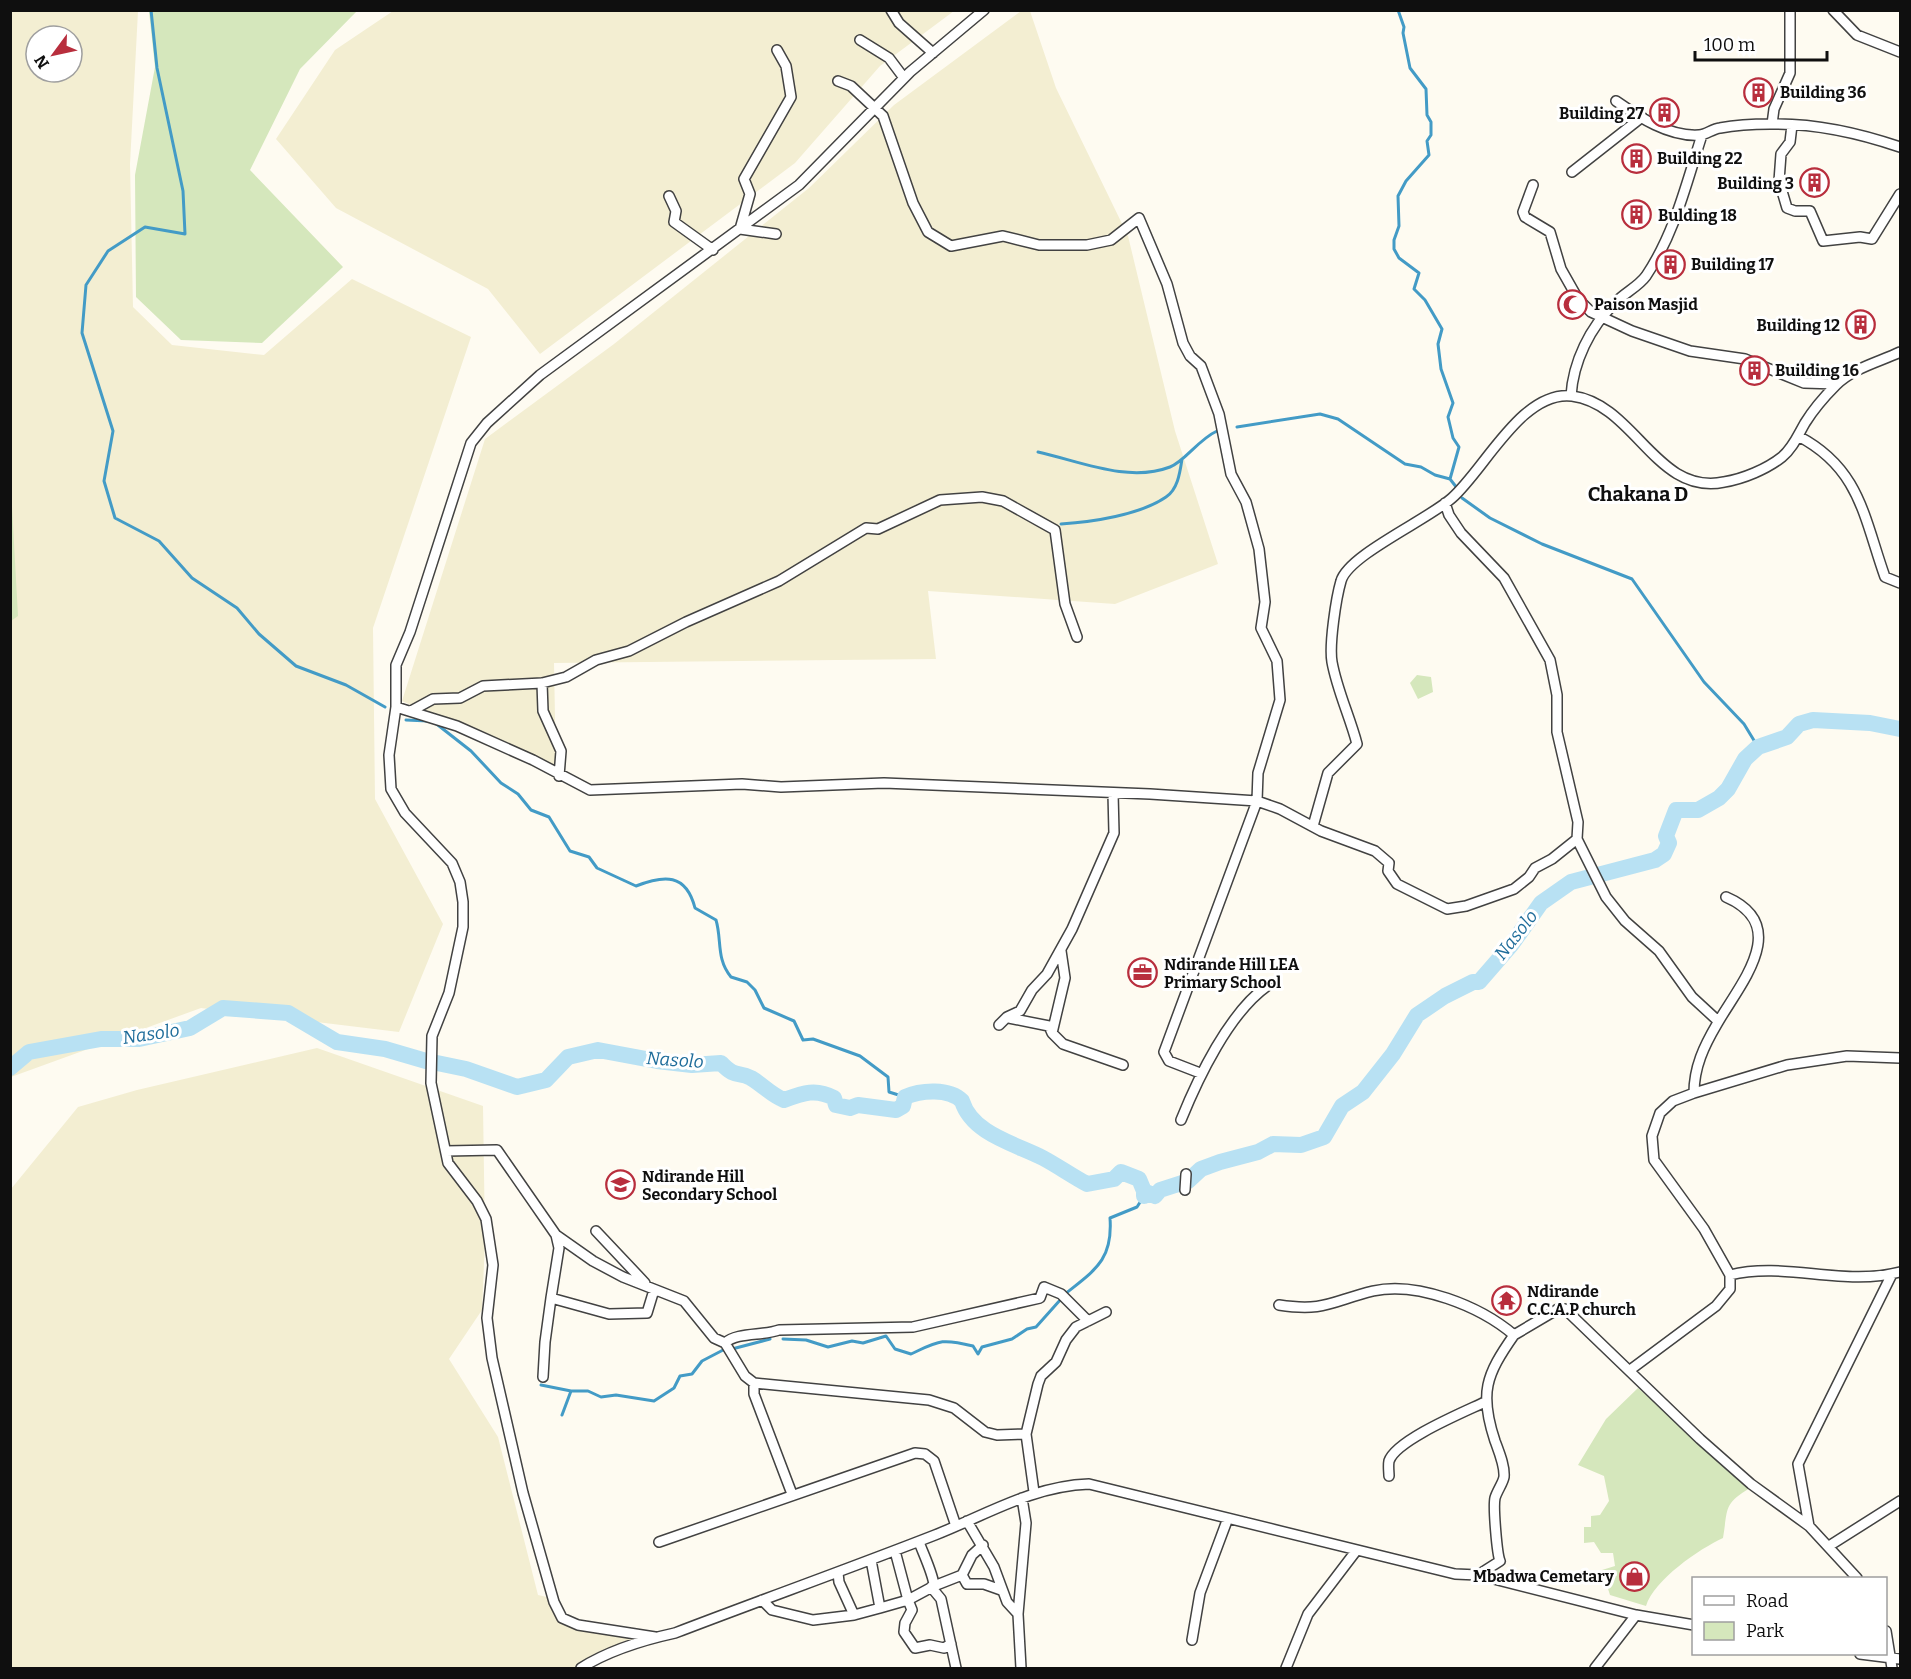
<svg xmlns="http://www.w3.org/2000/svg" width="1911" height="1679" font-family="Bitter,serif">
	<style>
		.farmland { fill: #f3eed2; fill-rule: evenodd }
		.green { fill: #d5e7bc }
		.lines { fill: none; stroke-linecap: round; stroke-linejoin: round }
		.stream { stroke: #439bc6; stroke-width: 3 }
		.river { stroke: #b8e1f3; stroke-width: 16 }
		.street-casing { stroke: #424242; stroke-width: 12 }
		.street { stroke: #fff; stroke-width: 9 }
		.labels { text-anchor: middle; dominant-baseline: central; stroke-width: 6; stroke-linejoin: round; paint-order: stroke }
		.poi-label { font-size: 16px; font-weight: bold; fill: #0f0f0f; stroke: #fff; text-anchor: start }
		.water-label { font-size: 18px; font-style: italic; fill: #1e6c9a; stroke: #fff }
		.quarter-label { font-size: 20px; font-weight: bold; fill: #0f0f0f; stroke: #fff }
	</style>
	<rect width="100%" height="100%" fill="#fefbf1"/>
	<!-- farmland -->
	<path class="farmland" d="M11,11H138L130,164L133,307L172,345L264,355L352,279L471,337L373,628L375,799L443,924L399,1032L201,1008L11,1077ZM36,36H72V72H36Z
		M393,11H954L880,66L795,163L540,354L488,289L336,208L276,139L335,50Z
		M1021,11H1030L1056,88L1128,236L1175,431L1218,564L1115,604L928,591L936,659L554,663L556,770L402,701L485,439L614,344L809,188L894,105Z
		M317,1048L483,1106L485,1240L482,1310L449,1359L498,1437L538,1595L556,1599L562,1615L574,1621L644,1638L585,1668H11V1189L78,1107L137,1090Z"/>
	<!-- green -->
	<path class="green" d="M149,11H357L300,69L250,170L343,267L262,343L181,340L136,297L135,175L155,67Z
		M10,470L18,616L11,621H10Z
		M1417,675L1431,677L1433,692L1418,699L1410,683Z
		M1638,1388L1750,1488C1723,1504 1728,1509 1723,1538C1699,1549 1654,1580 1646,1606L1610,1595L1602,1570L1615,1566L1613,1553H1601L1594,1542L1584,1543V1527H1591V1516L1600,1515L1609,1501L1604,1476L1578,1465L1606,1419Z"/>
	<g class="lines">
		<!-- stream -->
		<path class="stream" d="M151,10L157,68L183,191L185,234L145,227L108,251L86,285L82,333L113,431L104,481L115,518L159,541L192,578L237,608L259,634L296,666L346,685L385,707
			M1398,10L1404,27L1403,33L1410,68L1426,89L1427,115L1431,122V135L1427,141L1429,155L1406,181L1398,196L1399,226L1394,240V249L1399,258L1419,273L1414,289L1425,300L1442,329L1438,344L1441,369L1453,403L1448,417L1453,438L1459,447L1450,479
			M1237,427L1320,414L1338,419L1405,464L1421,467L1435,475L1450,479L1457,488
			M1038,452C1079,461 1128,483 1170,467C1184,462 1199,439 1217,431
			M1462,498L1490,518L1542,544L1632,579L1704,682L1744,724L1758,747
			M1061,524C1092,522 1140,515 1166,497C1178,489 1180,472 1182,459
			M406,720L428,721
			M434,722L471,751L501,783L518,794L531,810L549,817L570,851L589,857L597,868L636,886C664,875 686,873 695,908L716,920C722,940 716,959 731,977L747,982L755,990L764,1008L794,1021L803,1040L813,1039L860,1056L888,1077L889,1092L905,1097
			M1065,1294C1095,1270 1113,1260 1110,1218L1137,1207L1144,1196
			M783,1339L806,1340L828,1347L852,1341L863,1343L886,1336L895,1349L911,1354C939,1341 941,1338 973,1346L978,1354L982,1347L1012,1339L1027,1329L1036,1327L1061,1299
			M732,1349L770,1339
			M541,1385L571,1391H588L601,1397L616,1395L654,1401L674,1388L680,1376L692,1374L702,1361L725,1349
			M562,1415L571,1391"/>
		<!-- river -->
		<path class="river" d="M437,1063L466,1069L517,1087L546,1080L568,1057L598,1050L657,1061L692,1065L721,1063C736,1079 738,1071 751,1078C763,1085 771,1095 784,1100C803,1093 816,1088 834,1098L836,1105L850,1108L858,1105L896,1110L903,1106L905,1097C921,1090 949,1088 962,1101C972,1134 1016,1144 1043,1158C1058,1166 1072,1176 1087,1184L1114,1179L1121,1172L1139,1179L1144,1191
			M10,1068L29,1052L101,1039H139L190,1028L223,1008L288,1013L337,1042L385,1049L426,1061
			M1144,1196V1191L1155,1196L1160,1190L1188,1181L1201,1169L1220,1162L1258,1152L1273,1144L1301,1145L1324,1137L1342,1106L1363,1092L1393,1054L1417,1015L1445,996L1473,982H1479L1512,944L1541,903L1571,882L1655,860L1664,854L1669,843L1666,836L1676,810H1698L1719,798L1728,789L1745,759L1758,747L1787,737L1799,724L1813,720L1870,723L1900,729"/>
		<defs>
			<path id="street" d="M891,10L899,23L933,53
				M1833,10L1857,35L1900,52
				M860,40L889,58L904,78
				M838,81L851,86L883,116L913,203L928,232L951,246L1003,236L1039,245H1087L1111,240L1139,218L1167,284L1183,343L1190,356L1201,366L1219,414L1231,474L1246,502L1259,549L1265,602L1261,628L1277,661L1280,700L1258,773L1257,801L1164,1052L1169,1061L1200,1073
				M1616,101C1639,117 1669,137 1699,135C1706,135 1712,129 1720,128C1736,125 1754,124 1770,124C1814,123 1859,133 1900,147
				M1772,124L1774,109L1790,73V10
				M1792,125L1790,142L1781,154L1779,181L1787,208L1795,211H1810L1823,241L1860,237L1872,239L1900,194
				M1572,172L1642,117
				M1533,185L1523,212L1525,217L1550,232L1561,269L1578,299L1591,312L1632,331L1690,351L1745,359L1804,383L1837,384
				M669,196L676,211L674,222L713,250
				M776,234L740,229L750,194L744,179L791,97L786,66L777,50
				M1571,396C1573,362 1590,327 1615,303C1624,293 1638,287 1646,276C1675,233 1686,184 1702,135
				M1798,436C1860,468 1864,518 1885,577L1900,583
				M1445,503L1449,515L1461,533L1504,578L1550,660L1557,695V732L1578,822L1577,839L1606,897L1625,921L1659,951L1692,997L1718,1021
				M542,683L543,711L561,751L559,776
				M396,707L457,726L533,760L590,790L742,784L781,787L884,783L1150,794L1257,801L1280,809L1321,831L1375,851L1389,863L1388,871L1397,884L1447,909L1466,906L1514,889L1529,877L1535,868L1552,859L1577,839
				M411,711L433,699L460,698L483,686L542,683L566,677L596,660L629,651L686,622L779,581L866,528L878,529L940,500L982,497L1003,501L1055,530L1065,604L1077,637
				M1313,826L1328,773L1357,744C1350,717 1337,690 1332,662C1329,645 1336,598 1341,581C1348,555 1429,519 1452,498C1485,469 1522,390 1572,396C1635,404 1656,496 1724,482C1743,479 1767,469 1782,457C1793,448 1798,435 1805,423C1813,410 1825,396 1836,385C1853,368 1879,362 1900,352
				M1061,951L1065,978L1052,1033L1063,1044L1123,1065
				M1009,1018L1049,1026L1052,1033
				M999,1025L1007,1017L1020,1011L1032,990L1047,974L1072,929L1114,833L1113,793
				M1900,1058L1847,1056L1787,1065L1694,1093L1673,1101L1660,1113L1652,1136L1654,1160L1704,1229L1730,1275C1785,1261 1843,1287 1900,1272
				M1694,1093C1694,1067 1704,1046 1717,1024C1739,985 1793,926 1726,897
				M1181,1120C1198,1078 1229,1013 1267,986
				M446,1151L497,1150L556,1235L593,1261L623,1277L684,1301L714,1338L725,1343L745,1376L754,1383L929,1400L954,1408L985,1432L997,1435L1026,1434
				M1185,1190L1186,1174
				M596,1231L645,1283
				M556,1235L559,1248L551,1298L609,1314L647,1313L654,1290
				M1279,1305C1325,1312 1332,1301 1373,1291C1417,1281 1480,1306 1514,1335L1558,1309H1565L1700,1439L1751,1484L1809,1526L1857,1578
				M725,1343C737,1332 763,1336 779,1330L913,1327L1040,1298L1044,1287L1061,1294L1088,1321
				M1630,1370L1716,1306L1730,1289V1275
				M543,1377L545,1342L551,1298
				M754,1383V1394L792,1494
				M1389,1476C1389,1472 1388,1466 1389,1461C1396,1440 1464,1412 1485,1402
				M1034,1492L1026,1434L1038,1384L1041,1376L1056,1362L1066,1340L1076,1327L1106,1312
				M967,1521L994,1567L1007,1602L1018,1614
				M1809,1526L1798,1464L1892,1274
				M659,1542L915,1453L925,1454L934,1461L956,1526
				M919,1542C923,1553 934,1576 934,1586L908,1600L912,1610L905,1623L904,1632L915,1648L930,1645L944,1648L951,1644
				M1829,1546L1900,1501
				M962,1575L967,1584H984L1001,1590
				M1478,1575L1500,1561C1497,1554 1493,1507 1495,1498C1497,1491 1503,1483 1504,1477C1505,1466 1499,1452 1495,1441C1479,1393 1486,1375 1514,1335
				M934,1586L962,1575L972,1555L983,1545
				M931,1587L941,1599L956,1668
				M762,1600L772,1610L813,1620L854,1615L839,1582L838,1573
				M880,1608L908,1600L895,1551
				M854,1615L880,1608L871,1560
				M1886,1631L1892,1668
				M655,1637L578,1625L562,1618L554,1602L523,1493L492,1358L487,1318L493,1265L486,1219L477,1201L448,1163L431,1083L432,1036L449,993L463,927V902L460,882L452,863L405,813L391,789L389,755L396,707V665L410,632L471,443L487,423L540,375L799,185L910,72L984,10
				M1192,1640L1200,1593L1228,1518
				M1860,1654L1900,1659
				M581,1668C608,1651 643,1640 675,1633C761,1600 848,1569 935,1535C986,1515 1032,1486 1089,1484L1455,1574L1478,1575L1636,1615L1694,1625
				M1021,1668L1018,1614L1026,1523L1022,1498
				M1286,1668L1308,1614L1356,1551
				M1595,1668L1636,1615"/>
		</defs>
		<!-- street casing -->
		<use href="#street" class="street-casing"/>
		<!-- street -->
		<use href="#street" class="street"/>
	</g>
	<!-- icons -->
	<defs>
		<symbol id="building-ring" viewBox="-11 -11 22 22"><circle r="9.5" fill="#fff" stroke="#b82e3d" stroke-width="1.5"/><path d="M-4-6H4V6H1V3H-1V6H-4ZM-2.5-4.3h1.7v1.8h-1.7ZM.8-4.3h1.7v1.8H.8ZM-2.5-1h1.7V.8h-1.7ZM.8-1h1.7V.8H.8Z" fill="#b82e3d"/></symbol>
		<symbol id="mosque-ring" viewBox="-11 -11 22 22"><circle r="9.5" fill="#fff" stroke="#b82e3d" stroke-width="1.5"/><path d="M3.5-4.9A6 6 0 1 0 3.5 4.9A5 5 0 1 1 3.5-4.9Z" fill="#b82e3d"/></symbol>
		<symbol id="office-ring" viewBox="-11 -11 22 22"><circle r="9.5" fill="#fff" stroke="#b82e3d" stroke-width="1.5"/><path d="M-6-3h4V-5.5h4V-3h4V5H-6ZM-1-4.5V-3h2v-1.5ZM-6 0V1H6V0Z" fill="#b82e3d"/></symbol>
		<symbol id="school-ring" viewBox="-11 -11 22 22"><circle r="9.5" fill="#fff" stroke="#b82e3d" stroke-width="1.5"/><path d="M0-5L7-2L0 1L-7-2ZM-4 1L0 2.5L4 1V4Q0 6-4 4Z" fill="#b82e3d"/></symbol>
		<symbol id="temple-ring" viewBox="-11 -11 22 22"><circle r="9.5" fill="#fff" stroke="#b82e3d" stroke-width="1.5"/><path d="M0-6L5-2H3V0L6.5 2.5H4V6H1.5V3h-3V6H-4V2.5H-6.5L-3 0V-2H-5Z" fill="#b82e3d"/></symbol>
		<symbol id="shop-ring" viewBox="-11 -11 22 22"><circle r="9.5" fill="#fff" stroke="#b82e3d" stroke-width="1.5"/><path d="M-5-2.5h2.3a2.7 3.5 0 0 1 5.4 0H5L5.5 6h-11ZM-1.5-2.5h3a1.5 2.3 0 0 0-3 0Z" fill="#b82e3d"/></symbol>
	</defs>
	<g fill-rule="evenodd">
		<use href="#building-ring" x="1742" y="76" width="33" height="33"/>
		<use href="#building-ring" x="1648" y="96" width="33" height="33"/>
		<use href="#building-ring" x="1620" y="142" width="33" height="33"/>
		<use href="#building-ring" x="1798" y="166" width="33" height="33"/>
		<use href="#building-ring" x="1620" y="198" width="33" height="33"/>
		<use href="#building-ring" x="1654" y="248" width="33" height="33"/>
		<use href="#mosque-ring" x="1556" y="288" width="33" height="33"/>
		<use href="#building-ring" x="1844" y="308" width="33" height="33"/>
		<use href="#building-ring" x="1738" y="354" width="33" height="33"/>
		<use href="#office-ring" x="1126" y="956" width="33" height="33"/>
		<use href="#school-ring" x="604" y="1168" width="33" height="33"/>
		<use href="#temple-ring" x="1490" y="1284" width="33" height="33"/>
		<use href="#shop-ring" x="1618" y="1560" width="33" height="33"/>
	</g>
	<g class="labels">
		<!-- poi labels -->
		<g class="poi-label">
			<text x="1780" y="92">Building 36</text>
			<text x="1644" y="113" text-anchor="end">Building 27</text>
			<text x="1657" y="158">Building 22</text>
			<text x="1794" y="183" text-anchor="end">Building 3</text>
			<text x="1658" y="215">Bulding 18</text>
			<text x="1691" y="264">Building 17</text>
			<text x="1594" y="304">Paison Masjid</text>
			<text x="1840" y="325" text-anchor="end">Building 12</text>
			<text x="1775" y="370">Building 16</text>
			<text x="1164" y="964">Ndirande Hill LEA<tspan x="1164" dy="18">Primary School</tspan></text>
			<text x="642" y="1176">Ndirande Hill<tspan x="642" dy="18">Secondary School</tspan></text>
			<text x="1527" y="1291">Ndirande<tspan x="1527" dy="18">C.C.A.P church</tspan></text>
			<text x="1614" y="1576" text-anchor="end">Mbadwa Cemetary</text>
		</g>
		<!-- water labels -->
		<g class="water-label">
			<text transform="translate(1516 935) rotate(-52)">Nasolo</text>
			<text transform="translate(151 1034) rotate(-8)">Nasolo</text>
			<text transform="translate(675 1060) rotate(4)">Nasolo</text>
		</g>
		<!-- quarter labels -->
		<g class="quarter-label">
			<text x="1638" y="494">Chakana D</text>
		</g>
	</g>
	<!-- border -->
	<rect width="1911" height="1679" fill="none" stroke="#0f0f0f" stroke-width="24"/>
	<!-- legend -->
	<rect x="1692" y="1577" width="195" height="78" fill="#ffffff" stroke="#9f9f9f" stroke-width="1.5"/>
	<rect x="1704" y="1596" width="30" height="9" fill="#ffffff" stroke="#9f9f9f" stroke-width="1.5"/>
	<text x="1746" y="1607" font-size="18" fill="#0f0f0f">Road</text>
	<rect x="1704" y="1622" width="30" height="18" fill="#d5e7bc" stroke="#9f9f9f" stroke-width="1.5"/>
	<text x="1746" y="1637" font-size="18" fill="#0f0f0f">Park</text>
	<!-- north arrow -->
	<g transform="translate(54 54) rotate(237)"><circle r="28" fill="#ffffff" stroke="#9f9f9f" stroke-width="1.5"/>
	<path d="M0-4.5L10 22L0 15L-10 22Z" fill="#b82e3d"/>
	<text y="-9" font-size="16" font-weight="bold" text-anchor="middle" fill="#0f0f0f">N</text>
	</g>
	<!-- scale -->
	<path d="M1695 51v9h132v-9" fill="none" stroke="#0f0f0f" stroke-width="3"/>
	<text x="1704" y="51" font-size="18" fill="#0f0f0f" stroke="#ffffff" stroke-width="4.5" paint-order="stroke">100 m</text>
</svg>
